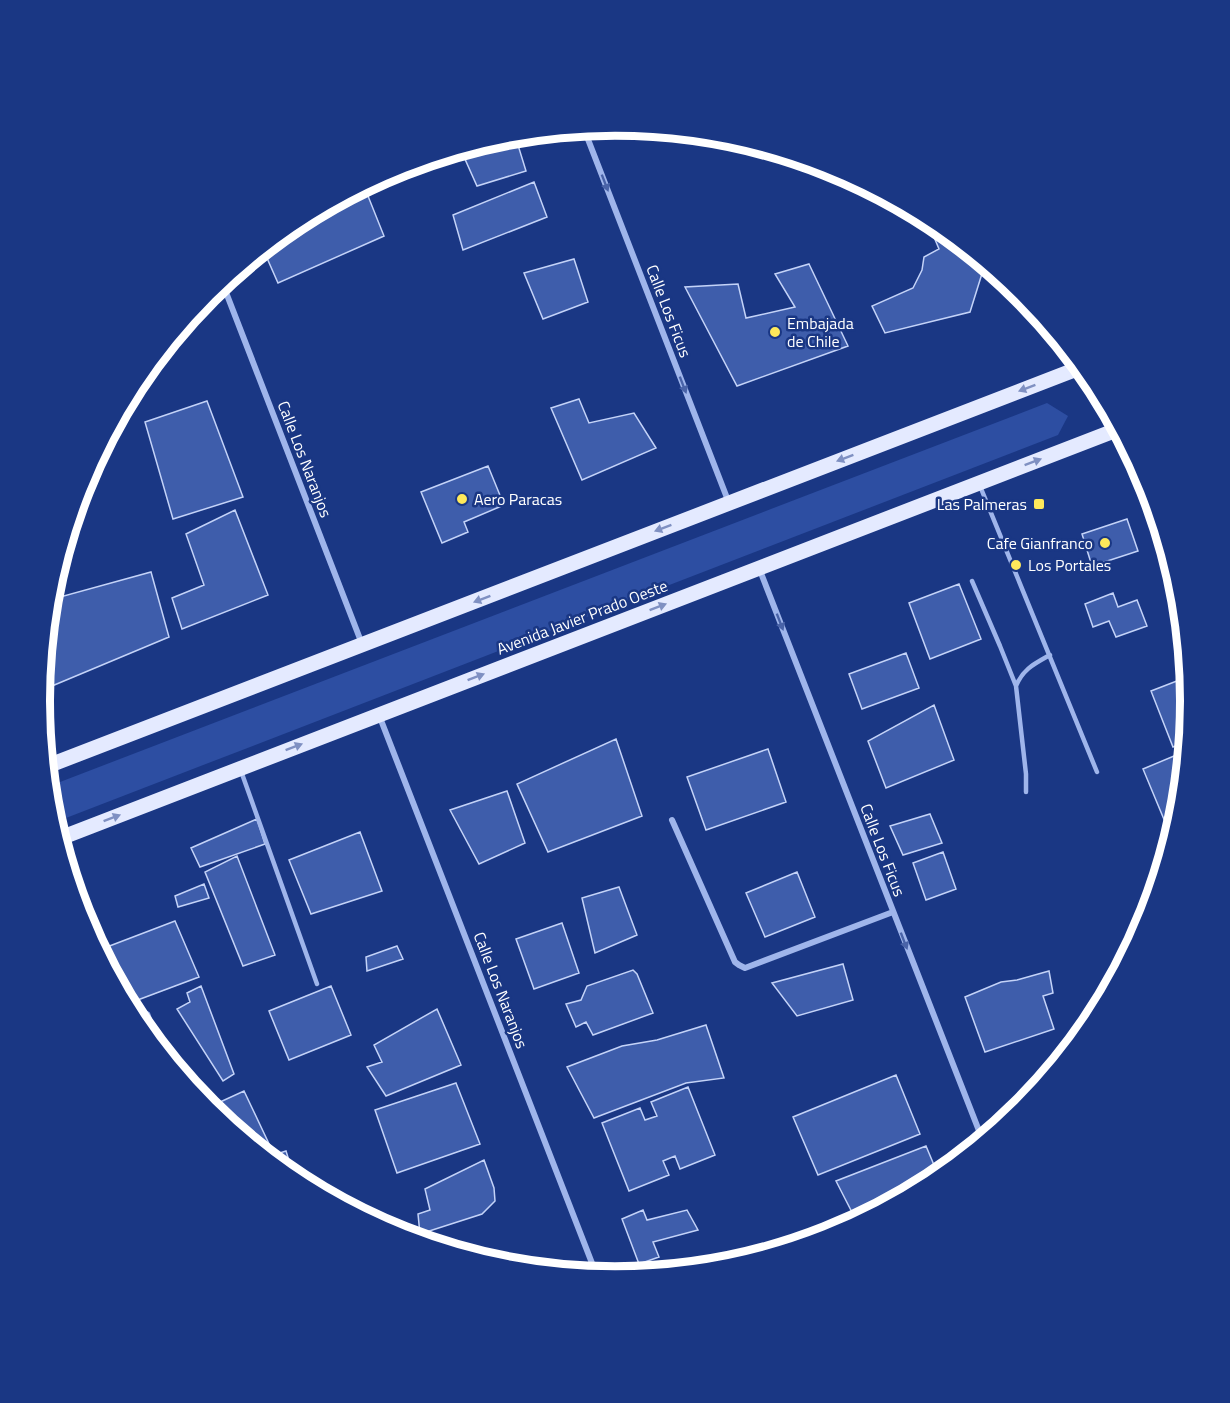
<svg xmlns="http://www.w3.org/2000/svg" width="1230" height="1403" font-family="'Titillium Web',sans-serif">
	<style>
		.green { fill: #2d4ea2 }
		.building { fill: #3e5dab; stroke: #c4d3f8; stroke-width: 1.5 }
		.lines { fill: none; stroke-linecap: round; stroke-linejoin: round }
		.lane { stroke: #9fb5eb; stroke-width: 4.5 }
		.street { stroke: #9fb5eb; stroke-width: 6 }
		.primary { stroke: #e4eaff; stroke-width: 15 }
		.oneway { fill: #4963a8 }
		.oneway2 { fill: #7f90c2 }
		.poi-dot { fill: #fee95b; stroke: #1a3784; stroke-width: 2 }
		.labels { text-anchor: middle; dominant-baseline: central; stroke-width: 5; stroke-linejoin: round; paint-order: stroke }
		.street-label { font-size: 16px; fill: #fff; stroke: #1a3784 }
		.poi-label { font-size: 16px; fill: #fff; stroke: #1a3784; text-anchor: start }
		.rim { fill: none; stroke: #fff; stroke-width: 8 }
	</style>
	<rect width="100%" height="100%" fill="#1a3784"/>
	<!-- green -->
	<path class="green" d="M1047,403L1068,416L1058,435L53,823L50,814L47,787Z"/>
	<!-- building -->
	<path class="building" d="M635,127L658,130L640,138Z
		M490,140L494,150L518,145L526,171L477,186L464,157L448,163L447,154Z
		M534,182L547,217L463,250L453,215Z
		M364,186L384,236L278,283L263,249L295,222Z
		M926,218L935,223L985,264L970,312L885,333L872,306L913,288L922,270L924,257L939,249Z
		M574,259L588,302L543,319L524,273Z
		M809,264L848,346L737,386L685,287L738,284L746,318L795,307L775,274Z
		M579,399L589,423L634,413L656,448L582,480L551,408Z
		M207,401L243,497L173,519L145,422Z
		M488,466L504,505L464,522L468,532L442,543L421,492Z
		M235,510L268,595L182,629L172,598L204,585L186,534Z
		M1127,519L1138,551L1092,566L1082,534Z
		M151,572L169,637L40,691L49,600Z
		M959,584L981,639L930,659L909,603Z
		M1113,593L1118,607L1137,600L1147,626L1116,637L1109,621L1093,627L1085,604Z
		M906,653L919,688L862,709L849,674Z
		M1182,679L1191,702L1187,742L1173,747L1151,691Z
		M934,705L954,760L886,788L868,741Z
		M616,739L642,816L548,852L517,784Z
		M768,749L786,802L706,830L687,777Z
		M1186,751L1180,814L1176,826L1168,829L1143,769Z
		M507,791L525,843L479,864L450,810Z
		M930,814L942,843L903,855L890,826Z
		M257,819L265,844L200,867L191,848Z
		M360,832L382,891L311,914L289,860Z
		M943,852L956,889L926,900L913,863Z
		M237,856L275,955L243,966L205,872Z
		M797,872L815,917L765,937L746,893Z
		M204,884L209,898L178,907L175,896Z
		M619,887L637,935L595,953L582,898Z
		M175,921L199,977L127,1004L103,961L99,950Z
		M562,923L579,973L534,989L516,939Z
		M397,946L403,959L367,971L366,957Z
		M843,964L853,1000L797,1016L772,983Z
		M633,970L637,974L653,1013L593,1035L586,1022L576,1027L566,1004L581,1000L587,986Z
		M1049,971L1053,993L1043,996L1054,1029L985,1052L965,997L1001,982L1017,980Z
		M201,986L234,1074L223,1081L177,1009L190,1002L187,993Z
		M331,986L351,1035L289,1060L269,1011Z
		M437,1009L461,1065L386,1096L367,1067L382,1062L374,1045Z
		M706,1025L724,1078L686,1083L594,1118L567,1067L622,1046L657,1040Z
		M896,1075L920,1134L818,1175L793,1117Z
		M456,1083L480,1144L397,1173L375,1110Z
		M688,1087L715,1155L680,1169L675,1156L663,1161L669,1175L629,1191L602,1123L640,1108L645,1120L657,1116L651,1102Z
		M244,1091L271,1148L260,1152L207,1108Z
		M926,1146L939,1177L857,1222L836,1181Z
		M286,1151L295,1180L267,1157Z
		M484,1160L494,1188L495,1201L482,1214L420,1234L418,1214L430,1210L425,1189Z
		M643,1210L647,1220L687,1210L698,1230L653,1242L659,1257L639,1264L622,1219Z"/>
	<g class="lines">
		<!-- lane -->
		<path class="lane" d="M980,486L1097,772
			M972,581L1000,646L1016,686
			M241,771L317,984
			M1026,792V774L1016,686C1023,669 1034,664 1050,655
			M131,1011L141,1010L148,1014L163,1055"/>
		<!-- street -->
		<path class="street" d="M584,129L729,503
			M222,282L362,644
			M759,568L983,1141
			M379,715L597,1276
			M672,820L735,962L739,965L745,968L893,912"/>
		<!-- primary -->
		<path class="primary" d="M45,767L1082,367
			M58,839L1119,429"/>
	</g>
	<!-- one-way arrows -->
	<defs><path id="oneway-solid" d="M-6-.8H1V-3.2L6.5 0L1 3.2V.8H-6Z" transform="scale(1.5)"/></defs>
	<g class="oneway">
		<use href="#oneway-solid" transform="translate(605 183) rotate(69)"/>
		<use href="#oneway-solid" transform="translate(683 385) rotate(69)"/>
		<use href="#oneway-solid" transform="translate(780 622) rotate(69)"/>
		<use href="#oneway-solid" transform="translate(904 941) rotate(69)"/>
	</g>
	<g class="oneway2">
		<use href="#oneway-solid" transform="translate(1027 388) rotate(159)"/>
		<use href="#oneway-solid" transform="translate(845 458) rotate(159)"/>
		<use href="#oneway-solid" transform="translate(1033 462) rotate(-21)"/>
		<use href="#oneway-solid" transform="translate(663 528) rotate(159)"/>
		<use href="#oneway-solid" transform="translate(482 599) rotate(159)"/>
		<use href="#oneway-solid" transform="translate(658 607) rotate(-21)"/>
		<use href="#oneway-solid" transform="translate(476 677) rotate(-21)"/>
		<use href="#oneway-solid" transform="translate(294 747) rotate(-21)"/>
		<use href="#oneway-solid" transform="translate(112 818) rotate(-21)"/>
	</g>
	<!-- markers -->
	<g class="poi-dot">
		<circle cx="775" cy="332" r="6"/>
		<circle cx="462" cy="499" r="6"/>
		<rect x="1033" y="498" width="12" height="12" rx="3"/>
		<circle cx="1105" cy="543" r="6"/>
		<circle cx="1016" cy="565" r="6"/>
	</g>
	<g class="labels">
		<!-- street labels -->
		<g class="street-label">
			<text transform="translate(669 311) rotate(69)">Calle Los Ficus</text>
			<text transform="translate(305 459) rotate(69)">Calle Los Naranjos</text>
			<text transform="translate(582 617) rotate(-21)">Avenida Javier Prado Oeste</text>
			<text transform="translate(883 850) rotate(69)">Calle Los Ficus</text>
			<text transform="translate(501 990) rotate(69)">Calle Los Naranjos</text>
		</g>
		<!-- poi labels -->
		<g class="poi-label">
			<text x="787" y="323">Embajada<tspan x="787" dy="18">de Chile</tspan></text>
			<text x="474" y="499">Aero Paracas</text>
			<text x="1027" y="504" text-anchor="end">Las Palmeras</text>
			<text x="1093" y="543" text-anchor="end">Cafe Gianfranco</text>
			<text x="1028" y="565">Los Portales</text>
		</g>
	</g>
	<!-- crop -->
	<path d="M0 0H1230V1403H0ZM50 701a565 565 0 1 1 1130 0a565 565 0 1 1-1130 0Z" fill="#1a3784" fill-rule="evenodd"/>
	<path class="rim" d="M50 701a565 565 0 1 1 1130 0a565 565 0 1 1-1130 0Z"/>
</svg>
